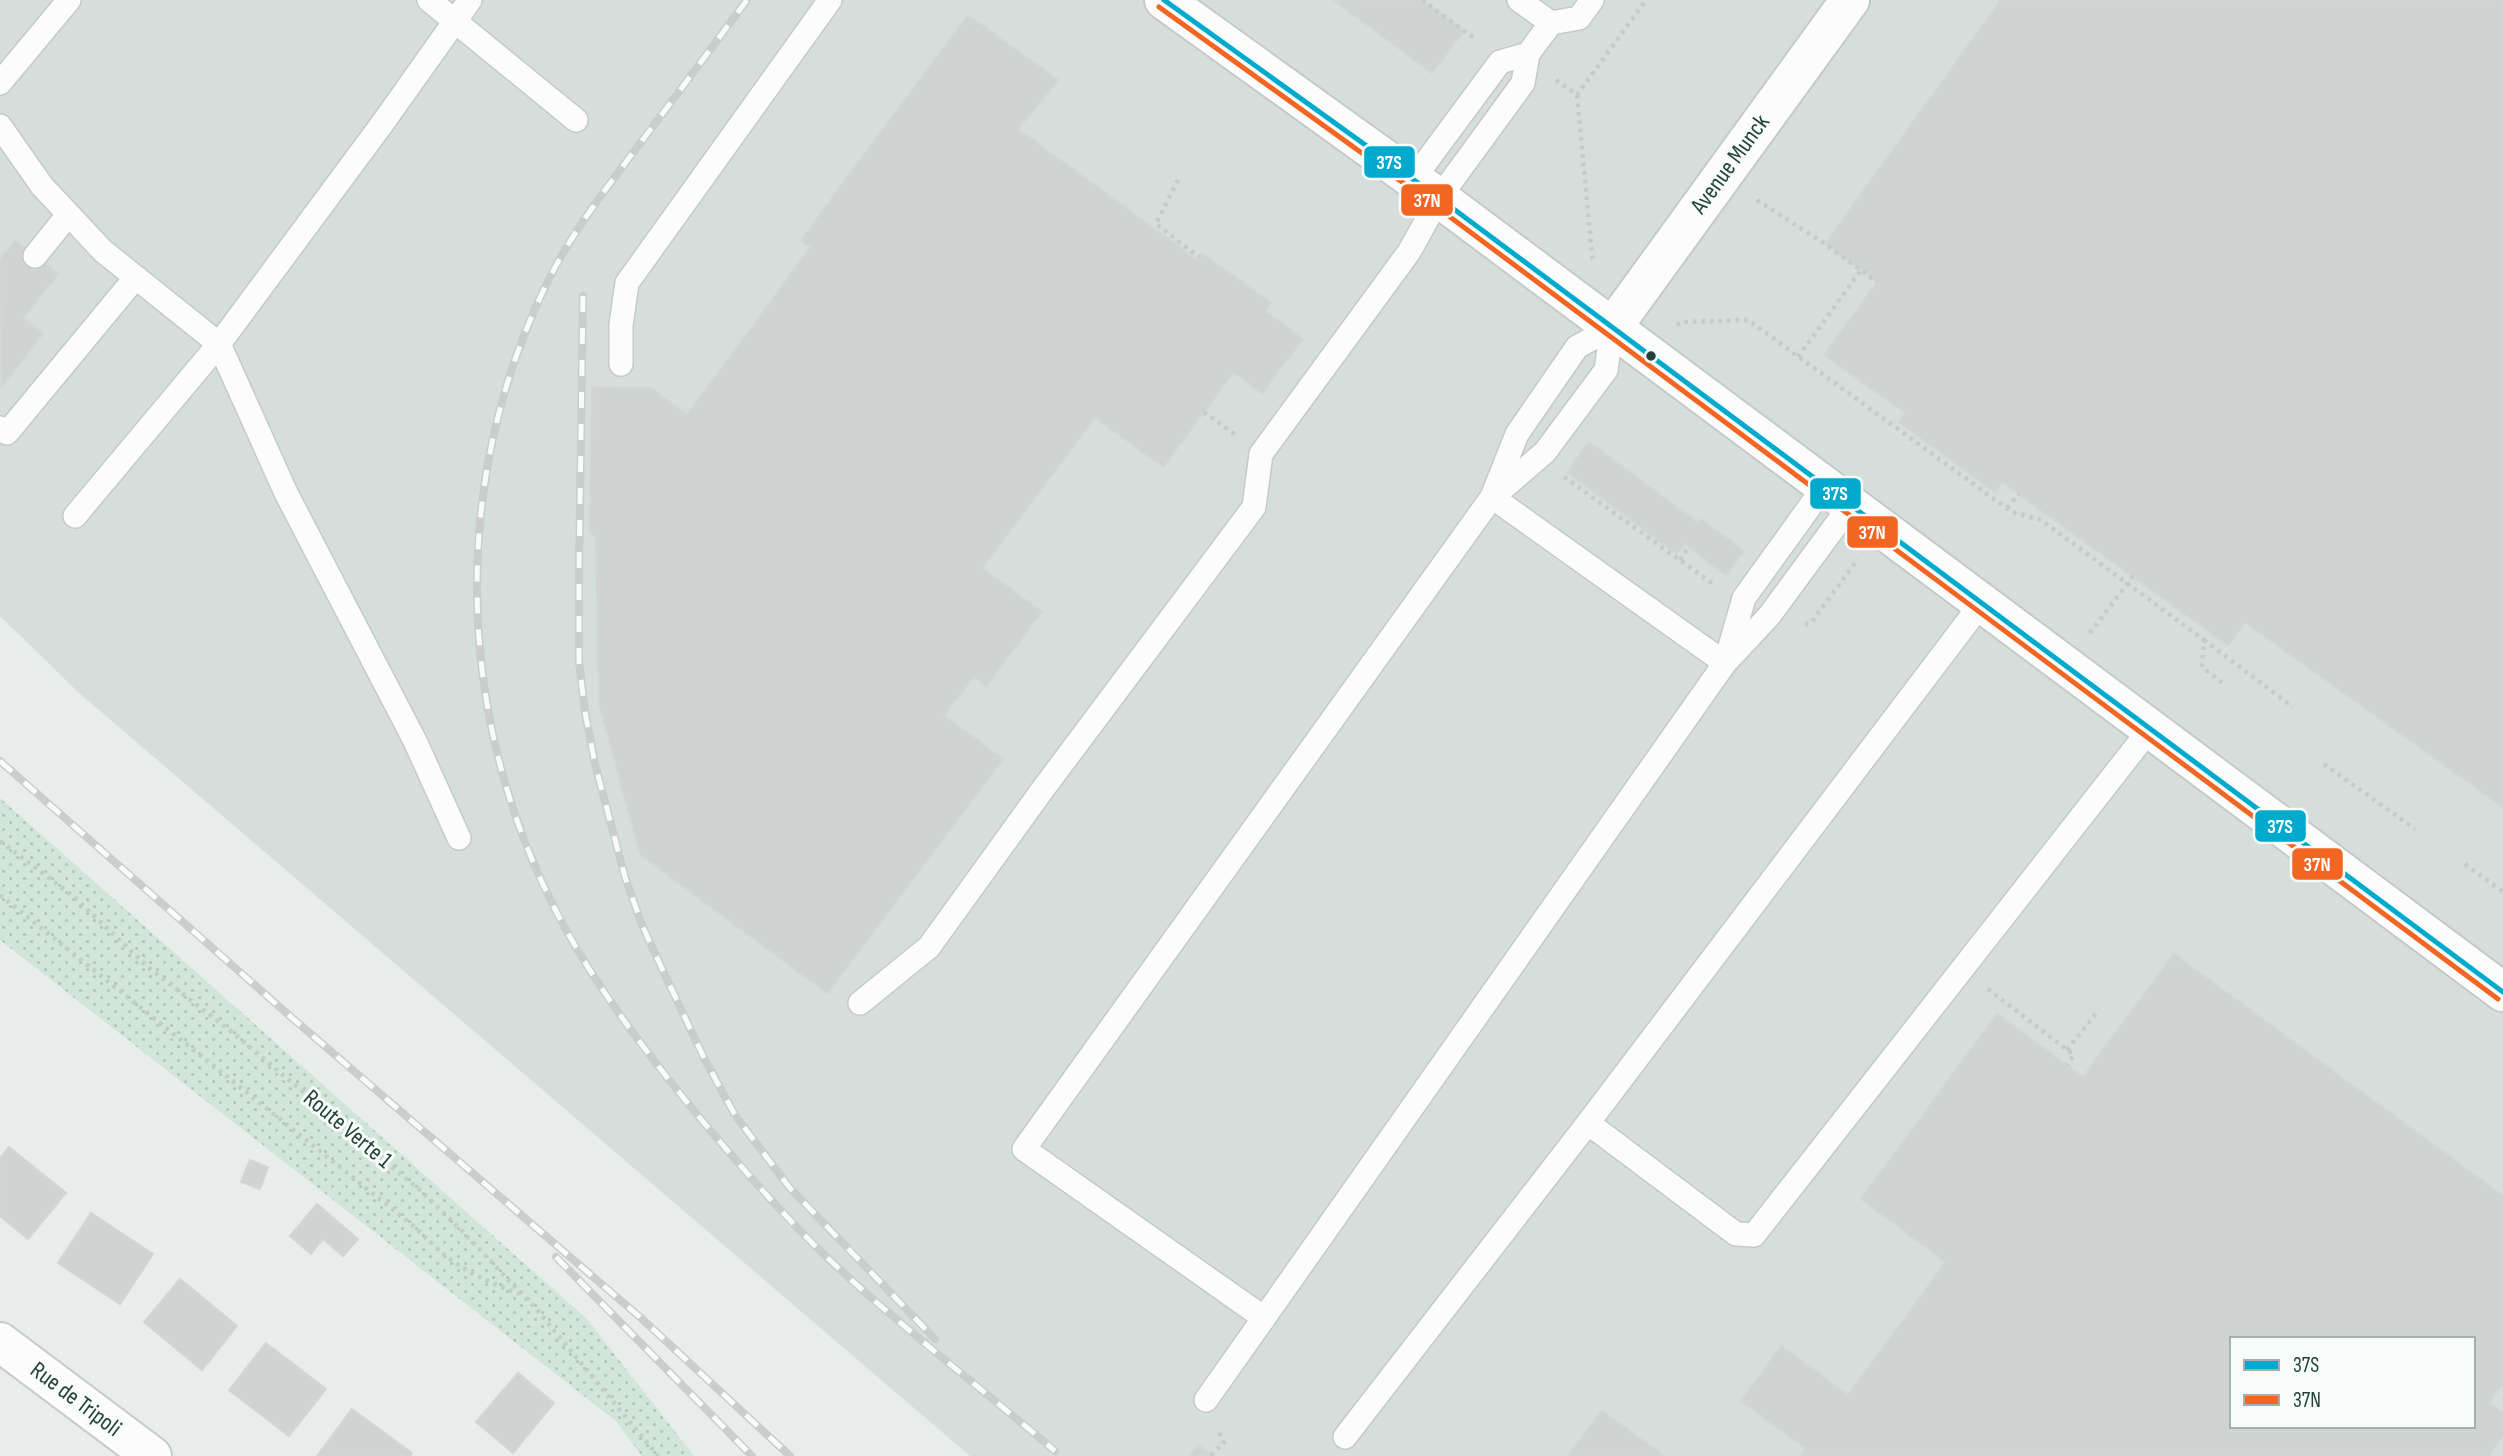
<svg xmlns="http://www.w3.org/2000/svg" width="2503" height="1456" font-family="'Sofia Sans Condensed',sans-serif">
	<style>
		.built { fill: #d6dedb; fill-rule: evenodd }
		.grass { fill: url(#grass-dots) }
		.building { fill: #cfd4d2; stroke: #d1d6d4; stroke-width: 2; fill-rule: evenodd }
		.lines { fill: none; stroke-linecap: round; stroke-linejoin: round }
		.service-casing { stroke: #c5cac8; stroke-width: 26 }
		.minor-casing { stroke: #c5cac8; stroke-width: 42 }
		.path { stroke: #c3ccca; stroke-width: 4.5; stroke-dasharray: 3.5 5; stroke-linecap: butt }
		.service { stroke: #fcfcfc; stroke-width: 23 }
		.minor { stroke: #fcfcfc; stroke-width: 38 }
		.rail-casing { stroke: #c9cdcc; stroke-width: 8 }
		.rail { stroke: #f7fbf9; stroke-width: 5; stroke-dasharray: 16; stroke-linecap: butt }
		.bus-1-casing { stroke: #f7fbf9; stroke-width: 10 }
		.bus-2-casing { stroke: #f7fbf9; stroke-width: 10 }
		.bus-1 { stroke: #00a9ce; stroke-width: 5 }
		.bus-2 { stroke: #f26522; stroke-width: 5 }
		.bus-dot { fill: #24423a; stroke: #f7fbf9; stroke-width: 2.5 }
		.labels { text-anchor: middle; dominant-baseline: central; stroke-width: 6; stroke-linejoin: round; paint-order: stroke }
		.street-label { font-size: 24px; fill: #24423a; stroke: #f7fbf9 }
		.line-badge { stroke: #f7fbf9; stroke-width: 2.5 }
		.badge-label { font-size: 19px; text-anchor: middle; font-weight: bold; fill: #fff }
	</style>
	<defs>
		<pattern id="grass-dots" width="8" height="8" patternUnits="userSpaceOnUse" patternTransform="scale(1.75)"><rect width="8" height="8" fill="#d1e6d8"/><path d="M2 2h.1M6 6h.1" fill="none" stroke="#b3c6ba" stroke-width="1.8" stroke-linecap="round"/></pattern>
	</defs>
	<rect width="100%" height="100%" fill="#e8edeb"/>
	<!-- built -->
	<path class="built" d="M0,0H2503V1456H970L79,693L0,616ZM2232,1339H2473V1426H2232Z"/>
	<!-- grass -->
	<path class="grass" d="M0,798L587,1319L694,1456H642L616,1421L0,940Z"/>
	<!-- building -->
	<path class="building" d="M1334,0H1422L1464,31L1432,73Z
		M2001,0H2503V807L2245,622L2228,645L2002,482L1995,492L1899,422L1906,413L1824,355L1877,282L1825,244Z
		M968,15L1058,80L1018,129L1197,260L1202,253L1271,303L1265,311L1303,339L1262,393L1234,372L1163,467L1095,417L982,568L1042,612L986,686L974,676L944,716L1003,759L827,993L640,854L599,703L596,538L590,533L592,387L651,388L687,415L811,247L801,240Z
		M15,241L58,274L23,318L43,334L2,386L0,260Z
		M1589,442L1698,523L1701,519L1744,551L1726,575L1685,544L1677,554L1567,472Z
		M2174,954L2503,1196V1384L2489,1403L2503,1413V1436L2488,1456H1801L1806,1448L1741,1401L1781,1346L1848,1395L1946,1262L1861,1199L1997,1014L2083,1077ZM2232,1339H2473V1426H2232Z
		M9,1147L66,1193L28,1239L0,1216V1158Z
		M250,1160L268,1167L260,1189L241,1182Z
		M317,1204L358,1239L343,1256L323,1239L311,1254L290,1236Z
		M91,1213L153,1254L120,1304L58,1263Z
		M180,1279L237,1326L202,1370L144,1322Z
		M266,1343L326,1389L289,1436L229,1390Z
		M518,1373L554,1403L513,1453L476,1422Z
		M352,1409L412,1453L410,1456H317Z
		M1602,1411L1664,1456H1568Z
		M1198,1445L1211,1455L1213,1456H1190Z"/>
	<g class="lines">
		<defs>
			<path id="service" d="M429,0L576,120
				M1551,23L1579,18L1592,0
				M0,83L69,0
				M0,126L42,186L103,251L219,344L382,124L470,0
				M1412,181L1500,62L1528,54
				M35,256L68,215
				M1612,328L1577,347L1517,434L1492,497L1024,1149L1264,1318L1725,663L1769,616L1850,506
				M621,364V325L627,283L830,0
				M0,428L7,433L136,277
				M1495,495L1545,452L1606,370L1612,328
				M1492,497L1725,663
				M75,516L219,344L286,493L415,741L459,838
				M1727,657L1744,598L1824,487
				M860,1003L929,947L1043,789L1254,507L1261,454L1409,252L1439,198L1523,83L1528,54L1551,23L1519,0
				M1588,1123L1736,1234L1754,1235L2150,729
				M1206,1400L1264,1318
				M1345,1437L1588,1123L1981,604"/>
			<path id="minor" d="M1164,0L1439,198L2503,992
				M1612,328L1850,0
				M0,1342L152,1456"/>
		</defs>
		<!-- service casing -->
		<use href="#service" class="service-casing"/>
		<!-- minor casing -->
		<use href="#minor" class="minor-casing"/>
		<!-- path -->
		<path class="path" d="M1422,0L1477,40
			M1556,80L1577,95L1646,0
			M1577,95L1593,264
			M1178,180L1156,224L1199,257
			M1757,200L1825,244L1877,282
			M1677,325L1681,322L1748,320L2012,512L2041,520L2204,640L2202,667L2224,684
			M1798,357L1861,270
			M1204,412L1237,436
			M1564,477L1716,586
			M2007,508L2019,494
			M1680,560L1689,547
			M1805,624L1811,623L1858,559
			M2090,633L2133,576
			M2204,640L2293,707
			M2324,764L2415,829
			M0,841L73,896L149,968L232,1032L422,1192L462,1231L538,1311L658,1456
			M2465,864L2503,892
			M0,895L416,1228C450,1264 473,1276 519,1294
			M1988,989L2074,1055L2067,1065
			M2067,1050L2099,1010
			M1211,1455L1224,1443L1217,1428"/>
		<!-- service -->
		<use href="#service" class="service"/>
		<!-- minor -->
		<use href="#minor" class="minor"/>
		<defs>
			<path id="rail" d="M747,0C709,51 671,103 632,154C602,194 572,233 550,277C450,476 454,711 555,909C593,984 646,1052 699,1117C742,1168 786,1219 835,1265C905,1330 982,1389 1055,1451
				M583,296L579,571V662L585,712L595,764L625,877L642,925L664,973L705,1060L735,1115L789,1187L935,1339
				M0,761L291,1017L641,1318L790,1456
				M556,1257L752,1456"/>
		</defs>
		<!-- rail casing -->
		<use href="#rail" class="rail-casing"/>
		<!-- rail -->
		<use href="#rail" class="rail"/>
		<defs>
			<path id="bus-1" d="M1164,0L1439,198L2503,992"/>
			<path id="bus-2" d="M1159,7L1434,205L2498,999"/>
		</defs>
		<!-- bus-1 casing -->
		<use href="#bus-1" class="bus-1-casing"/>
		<!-- bus-2 casing -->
		<use href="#bus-2" class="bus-2-casing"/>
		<!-- bus-1 -->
		<use href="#bus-1" class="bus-1"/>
		<!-- bus-2 -->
		<use href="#bus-2" class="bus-2"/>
	</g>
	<!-- markers -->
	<circle class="bus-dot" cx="1651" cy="356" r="6"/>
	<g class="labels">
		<!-- street labels -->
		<g class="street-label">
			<text transform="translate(1730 164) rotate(-54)">Avenue Munck</text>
			<text transform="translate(348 1129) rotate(40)">Route Verte 1</text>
			<text transform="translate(76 1399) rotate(37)">Rue de Tripoli</text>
		</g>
	</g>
	<g class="line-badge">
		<rect x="1363" y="145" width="53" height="34" rx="7" fill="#00a9ce"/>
		<rect x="1400" y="183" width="54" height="34" rx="7" fill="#f26522"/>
		<rect x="1809" y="477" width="53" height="33" rx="7" fill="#00a9ce"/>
		<rect x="1846" y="515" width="53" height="34" rx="7" fill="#f26522"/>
		<rect x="2254" y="809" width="53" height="34" rx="7" fill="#00a9ce"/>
		<rect x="2291" y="847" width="53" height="34" rx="7" fill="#f26522"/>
	</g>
	<g class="badge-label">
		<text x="1389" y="169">37S</text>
		<text x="1427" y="207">37N</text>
		<text x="1835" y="500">37S</text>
		<text x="1872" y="539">37N</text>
		<text x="2280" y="833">37S</text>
		<text x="2317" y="871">37N</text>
	</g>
	<!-- legend -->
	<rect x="2230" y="1337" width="245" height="91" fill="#f7fbf9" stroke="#a3b1ad" stroke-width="2"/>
	<rect x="2244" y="1360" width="35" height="10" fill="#00a9ce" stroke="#a3b1ad" stroke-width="2"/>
	<text x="2293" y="1372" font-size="21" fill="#24423a">37S</text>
	<rect x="2244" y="1395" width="35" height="10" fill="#f26522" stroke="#a3b1ad" stroke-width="2"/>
	<text x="2293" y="1407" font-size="21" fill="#24423a">37N</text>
</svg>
